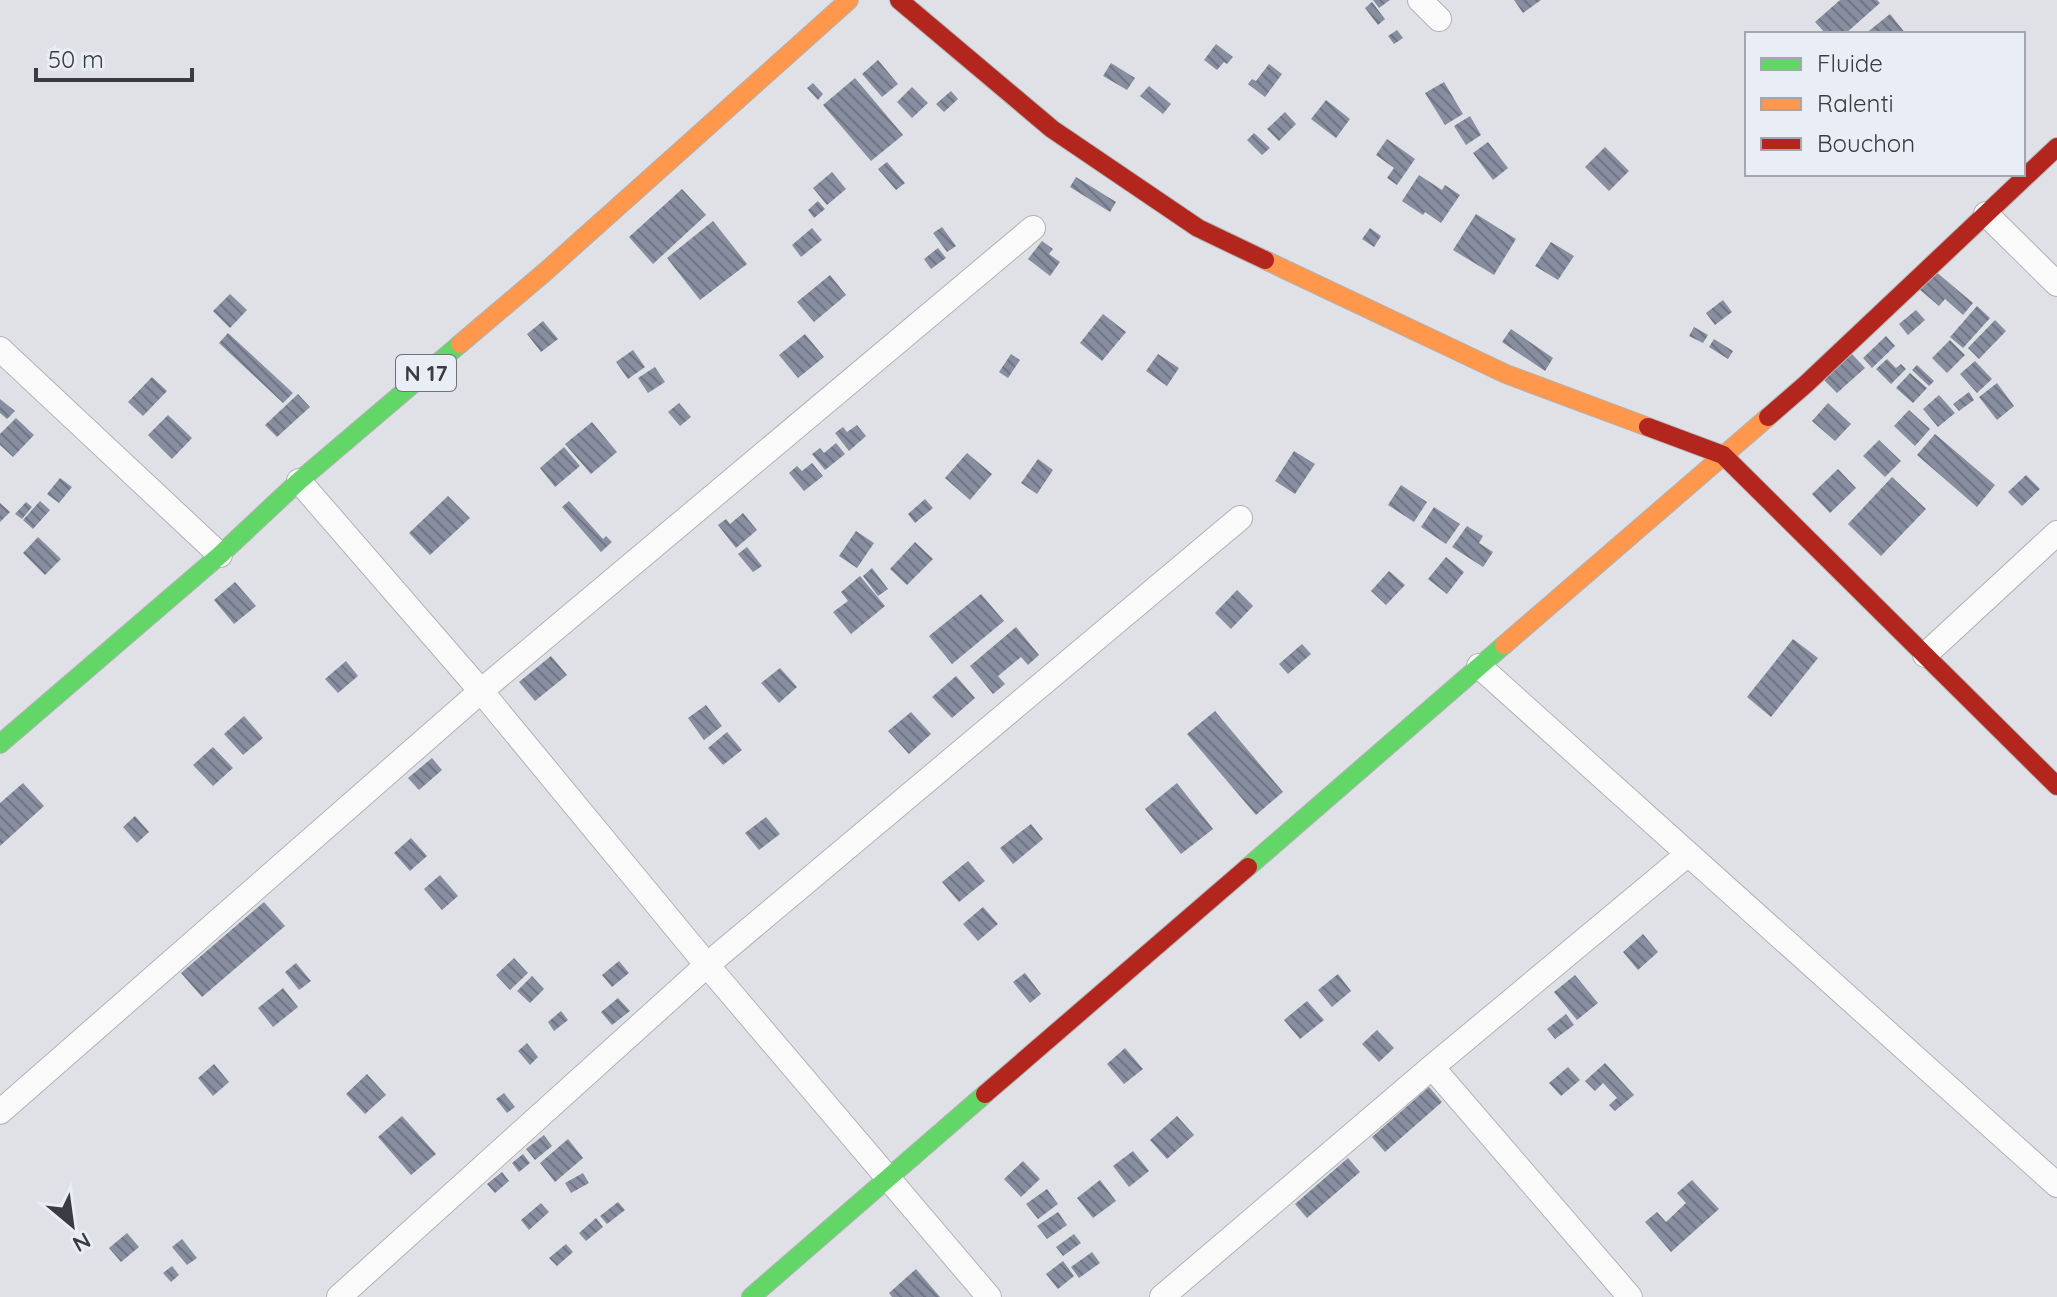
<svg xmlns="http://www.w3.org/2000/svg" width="2057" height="1297" font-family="Quicksand,sans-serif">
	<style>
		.building { fill: url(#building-back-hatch) }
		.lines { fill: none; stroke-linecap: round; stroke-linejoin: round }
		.street-casing { stroke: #b1b2b6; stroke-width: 26 }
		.fast-casing { stroke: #b1b2b6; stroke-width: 20 }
		.slow-casing { stroke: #b1b2b6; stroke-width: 20 }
		.jam-casing { stroke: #b1b2b6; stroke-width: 20 }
		.street { stroke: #fafafb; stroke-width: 24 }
		.fast { stroke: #63d668; stroke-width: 18 }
		.slow { stroke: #ff974d; stroke-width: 18 }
		.jam { stroke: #b3261e; stroke-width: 18 }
		.labels { text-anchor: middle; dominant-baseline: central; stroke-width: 8; stroke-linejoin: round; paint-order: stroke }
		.shield { fill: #e9edf6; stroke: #6e7176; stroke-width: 2 }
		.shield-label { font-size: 22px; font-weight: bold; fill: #3a3c3f }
	</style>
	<defs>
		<pattern id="building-back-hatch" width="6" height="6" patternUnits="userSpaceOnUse" patternTransform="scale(2)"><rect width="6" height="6" fill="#878e9f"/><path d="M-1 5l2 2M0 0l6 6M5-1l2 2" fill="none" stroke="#6f7583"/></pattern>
	</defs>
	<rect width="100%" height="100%" fill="#dfe1e6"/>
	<!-- building -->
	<path class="building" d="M1373,0H1390L1379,8Z
		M1514,0H1541L1523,13Z
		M1840,0H1877L1880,3L1845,34H1826L1815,22Z
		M1372,2L1385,19L1378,25L1365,8Z
		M1890,14L1906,34H1865Z
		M1397,30L1403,38L1394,44L1388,36Z
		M1216,44L1233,57L1227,64L1224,62L1217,70L1204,60Z
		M878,60L898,84L882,97L862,74Z
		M1111,63L1135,78L1127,90L1103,76Z
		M1269,64L1282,74L1265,97L1248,84L1252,79L1256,81Z
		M855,78L903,135L871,161L823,105Z
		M1444,82L1463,114L1445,125L1425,93Z
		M813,83L823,94L818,100L807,88Z
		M1149,86L1171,104L1163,114L1140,96Z
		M912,87L928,103L912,118L897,102Z
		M951,91L958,99L944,112L936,104Z
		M1326,100L1350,119L1336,138L1311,119Z
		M1285,112L1296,124L1279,141L1267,129Z
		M1470,116L1481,135L1466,145L1454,126Z
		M1254,133L1270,148L1262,155L1247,140Z
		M1387,139L1415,159L1397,185L1387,178L1394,168L1376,155Z
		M1488,142L1508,168L1493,180L1473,153Z
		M1605,147L1629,171L1609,191L1585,167Z
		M887,162L905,183L896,190L878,169Z
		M832,172L846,189L827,205L813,188Z
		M1419,175L1442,190L1445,185L1460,195L1441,223L1425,212L1423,215L1402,201Z
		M1076,177L1116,202L1110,212L1070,187Z
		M682,189L706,215L653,264L629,237Z
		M818,201L825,209L814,218L808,210Z
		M1476,214L1516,239L1494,275L1453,250Z
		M713,221L747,264L700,300L667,258Z
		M942,227L956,246L947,252L933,233Z
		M812,228L822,240L801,257L792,245Z
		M1370,228L1381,236L1374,247L1362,239Z
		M1042,241L1053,249L1049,254L1060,262L1050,276L1028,259Z
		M1551,242L1574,256L1558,280L1535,266Z
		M938,248L946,258L931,269L924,259Z
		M1935,271L1973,303L1963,315L1945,299L1939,306L1919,289Z
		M830,275L846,295L814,322L797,302Z
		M230,294L247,310L230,328L213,311Z
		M1723,300L1732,312L1715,325L1706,313Z
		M1977,306L1990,318L1963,348L1950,337Z
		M1916,310L1925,320L1908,335L1899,324Z
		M1103,314L1126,332L1102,361L1080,343Z
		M1995,320L2006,331L1979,359L1968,348Z
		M543,321L558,339L541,352L527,334Z
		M1694,327L1708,335L1703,343L1689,336Z
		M1511,329L1553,358L1545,371L1502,342Z
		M228,333L293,393L283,403L219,343Z
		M805,334L824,357L798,378L779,355Z
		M1886,336L1895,346L1872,368L1863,358Z
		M1714,339L1733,351L1728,359L1709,347Z
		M1950,340L1965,355L1947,373L1932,358Z
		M633,350L645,367L628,379L616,362Z
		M1011,354L1020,360L1008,378L999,372Z
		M1158,354L1179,368L1167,386L1146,371Z
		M1852,354L1865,368L1837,393L1824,380Z
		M1887,359L1896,368L1901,364L1906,369L1891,384L1876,369Z
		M1975,361L1992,379L1977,393L1960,374Z
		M1917,365L1934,381L1929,386L1912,370Z
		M655,367L665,382L648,393L638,378Z
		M1910,373L1927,388L1913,403L1896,388Z
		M152,377L167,391L143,416L128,402Z
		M1997,383L2014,406L1997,420L1979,397Z
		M1969,392L1974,400L1959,411L1953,404Z
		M298,394L310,407L277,437L265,425Z
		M1939,395L1955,413L1938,427L1923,409Z
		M0,399L15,411L7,419L0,413Z
		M679,403L691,417L680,426L668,412Z
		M1828,403L1851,424L1835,441L1812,421Z
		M1909,410L1930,429L1915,446L1894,426Z
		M168,415L192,438L172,459L148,435Z
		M16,418L34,435L13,457L0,445V434Z
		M592,422L617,452L591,474L565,444Z
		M857,425L866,436L849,451L835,433L843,427L847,432Z
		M1935,434L1995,485L1977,507L1917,455Z
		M1879,440L1901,461L1885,477L1863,456Z
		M836,443L845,454L825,470L812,454L820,448L824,453Z
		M564,447L580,466L555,487L540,468Z
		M1294,451L1315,464L1295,494L1275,481Z
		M967,453L992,474L970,500L945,478Z
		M1038,459L1053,470L1037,494L1021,483Z
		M812,463L823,476L804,491L789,473L797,466L802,471Z
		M1838,469L1856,488L1830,513L1812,494Z
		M2026,475L2040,489L2022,506L2008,492Z
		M1892,477L1926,509L1881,556L1848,524Z
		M60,478L72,487L59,503L47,494Z
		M1401,485L1427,502L1414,522L1388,505Z
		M448,496L470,518L430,555L409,533Z
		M925,499L933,508L915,523L908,514Z
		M40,501L50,510L33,529L23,520Z
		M569,501L603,539L606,536L612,542L601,552L562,507Z
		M26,502L32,507L22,519L15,514Z
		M0,503L10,512L0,522Z
		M1434,507L1460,524L1446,544L1421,527Z
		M743,513L757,530L736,548L718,525L726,519L730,524Z
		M1467,526L1483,536L1479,543L1493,552L1483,567L1452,547Z
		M856,531L874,543L857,568L839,556Z
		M38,537L61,559L45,575L23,553Z
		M915,542L933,559L907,585L890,569Z
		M747,547L762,566L753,572L738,554Z
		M1446,557L1464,572L1447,594L1428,579Z
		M872,568L888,589L878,596L863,576Z
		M1389,571L1405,585L1386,605L1371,591Z
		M860,576L885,606L851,634L833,612L848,601L841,592Z
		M235,582L256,606L234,624L214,600Z
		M1237,590L1253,606L1231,629L1215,613Z
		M981,594L1004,621L952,664L929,636Z
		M1016,627L1039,655L1028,665L1021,657L998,676L1005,684L993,694L970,666Z
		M1793,639L1818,658L1771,717L1747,697Z
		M1302,644L1311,654L1288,674L1279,664Z
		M551,656L567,675L535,701L519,682Z
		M346,661L358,676L338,693L325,679Z
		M780,668L797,687L779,703L761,683Z
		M956,676L975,698L952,718L932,697Z
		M706,705L722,726L704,740L688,718Z
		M1215,711L1283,792L1256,815L1187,734Z
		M911,712L931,734L909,754L888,731Z
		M244,716L263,738L243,755L224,734Z
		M727,732L742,750L723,765L708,748Z
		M213,747L233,768L213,786L193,765Z
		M432,758L442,770L419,790L408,778Z
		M23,783L44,806L0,846V803Z
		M1177,783L1213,829L1181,854L1145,809Z
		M135,816L149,832L137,843L123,827Z
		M766,817L780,834L759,850L745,833Z
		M1031,824L1043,839L1013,864L1000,848Z
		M411,838L427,856L410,871L394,853Z
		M968,861L985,881L959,902L942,882Z
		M440,875L458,896L442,910L424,889Z
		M264,902L285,926L202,997L181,973Z
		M983,907L998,924L978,941L963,924Z
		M1643,934L1658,952L1638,970L1623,952Z
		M514,958L528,973L510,990L496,975Z
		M619,961L629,973L612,987L602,975Z
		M296,963L311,981L299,990L285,972Z
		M1025,973L1041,994L1030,1003L1013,982Z
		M1338,974L1351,991L1332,1007L1318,990Z
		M1575,975L1598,1003L1577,1020L1554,992Z
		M532,976L544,989L530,1003L517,991Z
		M283,988L298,1007L273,1027L258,1008Z
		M618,998L630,1011L612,1025L601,1012Z
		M1307,1001L1324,1020L1300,1039L1284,1020Z
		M561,1011L568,1020L554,1031L548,1022Z
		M1566,1014L1574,1025L1555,1039L1547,1029Z
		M1377,1030L1394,1048L1379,1062L1362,1044Z
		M527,1043L538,1057L530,1065L518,1051Z
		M1125,1048L1143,1069L1124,1084L1107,1064Z
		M1605,1063L1634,1095L1615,1111L1609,1105L1617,1098L1603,1083L1595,1091L1585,1081Z
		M214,1064L229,1082L213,1096L198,1078Z
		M1568,1067L1580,1080L1561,1096L1549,1083Z
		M367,1074L386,1095L365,1114L346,1094Z
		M1429,1087L1442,1102L1385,1152L1372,1137Z
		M504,1093L515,1107L507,1113L496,1099Z
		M402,1116L436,1154L411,1175L378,1137Z
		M1177,1116L1194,1135L1167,1159L1150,1140Z
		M544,1135L552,1146L535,1160L526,1149Z
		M568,1139L583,1158L555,1182L540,1163Z
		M1133,1151L1149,1171L1129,1187L1113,1166Z
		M523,1154L530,1163L519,1172L512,1163Z
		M1348,1158L1360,1172L1307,1218L1295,1204Z
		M1023,1161L1040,1179L1021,1197L1004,1179Z
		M502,1172L509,1181L495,1193L487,1184Z
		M583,1173L589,1183L571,1193L565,1183Z
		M1100,1180L1116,1201L1093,1218L1077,1198Z
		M1692,1180L1719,1209L1671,1252L1645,1222L1657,1212L1666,1222L1686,1203L1677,1193Z
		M1047,1189L1058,1204L1038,1219L1026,1204Z
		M618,1202L625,1210L607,1224L600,1216Z
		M541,1203L549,1212L529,1230L521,1220Z
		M1058,1212L1067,1225L1047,1239L1037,1226Z
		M596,1218L603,1227L586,1241L579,1233Z
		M127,1233L139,1247L121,1262L109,1248Z
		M1074,1234L1081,1243L1063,1256L1056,1247Z
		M182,1239L197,1258L187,1265L172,1247Z
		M566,1244L573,1252L557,1266L549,1258Z
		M1092,1252L1100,1263L1079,1278L1071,1267Z
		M1063,1261L1074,1276L1058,1289L1046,1274Z
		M172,1266L179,1275L171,1282L163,1273Z
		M916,1269L940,1297H892L889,1293Z"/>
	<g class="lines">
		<defs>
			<path id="street" d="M1420,0L1439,19
				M1986,214L2057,284
				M0,349L220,555
				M299,481L481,691L707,965L989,1297
				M1925,655L2057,533
				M1479,666L2057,1185
				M1432,1067L1630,1297
				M0,1112L481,691L1033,228
				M339,1297L707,965L1240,518
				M1162,1297L1432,1067L1688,854"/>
			<path id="fast" d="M0,744L220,555L299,481L460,344
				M1248,867L1504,645
				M751,1297L985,1094"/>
			<path id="slow" d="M1265,260L1506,374L1648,427
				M460,344L545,272L849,0
				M1504,645L1768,417"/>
			<path id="jam" d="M899,0L1052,129L1198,228L1265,260
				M1768,417L1806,384L2057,147
				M1648,427L1723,455L2057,786
				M985,1094L1248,867"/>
		</defs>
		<!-- street casing -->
		<use href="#street" class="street-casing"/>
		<!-- fast casing -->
		<use href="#fast" class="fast-casing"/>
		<!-- slow casing -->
		<use href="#slow" class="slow-casing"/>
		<!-- jam casing -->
		<use href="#jam" class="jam-casing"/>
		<!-- street -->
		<use href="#street" class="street"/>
		<!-- fast -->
		<use href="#fast" class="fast"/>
		<!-- slow -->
		<use href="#slow" class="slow"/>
		<!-- jam -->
		<use href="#jam" class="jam"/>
	</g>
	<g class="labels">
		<!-- shield labels -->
		<rect class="shield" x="396" y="355" width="60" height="36" rx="6"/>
		<g class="shield-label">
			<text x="426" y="373">N 17</text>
		</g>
	</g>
	<!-- legend -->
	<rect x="1745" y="32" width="280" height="144" fill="#e9edf6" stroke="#a3a6ad" stroke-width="2"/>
	<rect x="1761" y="58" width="40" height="12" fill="#63d668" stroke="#a3a6ad" stroke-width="2"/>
	<text x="1817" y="72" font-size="24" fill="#3a3c3f">Fluide</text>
	<rect x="1761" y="98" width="40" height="12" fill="#ff974d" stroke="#a3a6ad" stroke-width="2"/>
	<text x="1817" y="112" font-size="24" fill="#3a3c3f">Ralenti</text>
	<rect x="1761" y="138" width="40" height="12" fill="#b3261e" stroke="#a3a6ad" stroke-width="2"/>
	<text x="1817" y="152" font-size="24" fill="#3a3c3f">Bouchon</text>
	<!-- north arrow -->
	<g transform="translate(72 1225) rotate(151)" stroke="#e9edf6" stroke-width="6" paint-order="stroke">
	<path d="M0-6L14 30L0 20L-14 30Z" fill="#3a3c3f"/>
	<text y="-12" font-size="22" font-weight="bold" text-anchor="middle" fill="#3a3c3f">N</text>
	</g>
	<!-- scale -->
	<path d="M36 68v12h156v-12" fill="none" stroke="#3a3c3f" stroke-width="4"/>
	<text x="48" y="68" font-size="24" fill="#3a3c3f" stroke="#e9edf6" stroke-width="6" paint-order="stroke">50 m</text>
</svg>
